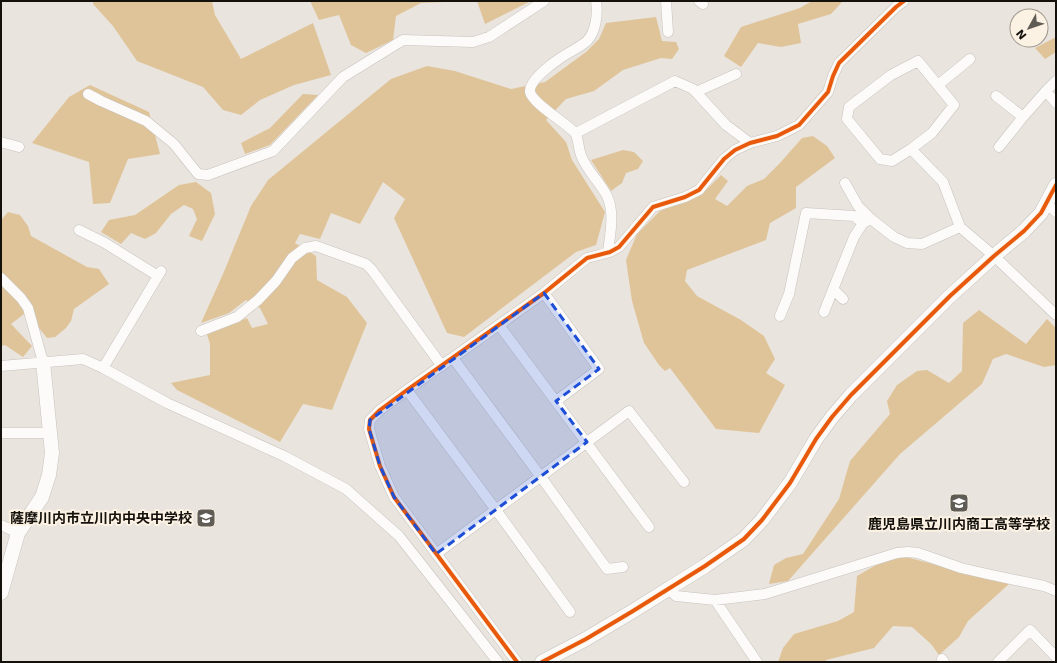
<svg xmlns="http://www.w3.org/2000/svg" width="1057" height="663" font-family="'DejaVu Sans','Noto Sans JP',sans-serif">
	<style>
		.forest { fill: #e0c499 }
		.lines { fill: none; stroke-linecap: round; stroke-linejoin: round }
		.street-casing { stroke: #c6c2bd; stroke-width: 11 }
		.secondary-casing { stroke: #c6c2bd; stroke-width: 15 }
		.street { stroke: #fcfbfa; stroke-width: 10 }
		.secondary { stroke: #fcfbfa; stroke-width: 14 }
		.cycleway-casing { stroke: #fcf2e4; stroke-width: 6 }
		.cycleway { stroke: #e8590c; stroke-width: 4 }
		.marked { fill: #1d4ed8; fill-opacity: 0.2; stroke: #1d4ed8; stroke-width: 3; stroke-dasharray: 8 5; stroke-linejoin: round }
		.labels { text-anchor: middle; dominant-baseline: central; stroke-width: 4; stroke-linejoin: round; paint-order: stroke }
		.poi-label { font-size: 14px; font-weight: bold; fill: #14110c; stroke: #fcf2e4; text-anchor: end }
	</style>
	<rect width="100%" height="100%" fill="#e9e4dd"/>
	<!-- forest -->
	<path class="forest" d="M93,1H212L215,15L241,59L313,23L331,75L294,85L260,100L241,115L223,110L203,87L137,61L113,26L93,4Z
		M310,1H468L421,3L396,16L393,40L366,53L351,45L339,15L319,20Z
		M477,1H531L485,24Z
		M812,1H843L831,14L798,24L801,43L781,47L758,43L741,67L724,56L741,27L800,8Z
		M656,17L662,41L676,42L679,49L672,59L661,58L623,70L594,91L566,99L546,120L566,142L572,160L605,212L596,245L576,252L464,337L447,333L394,218L405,199L383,182L360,224L331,213L320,239L300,234L295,243L316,256L317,280L347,297L367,323L332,410L303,404L280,442L177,390L171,383L210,375V344L207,334L247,318L252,328L268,324L260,308L246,300L229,313L201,323L223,274L251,206L268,180L391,79L427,66L455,71L511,89L545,82L586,52L599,39L606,23Z
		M1056,37V52L1045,59L1035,48Z
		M90,85L149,112L160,154L128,159L110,203L93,204L89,162L32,143L69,97Z
		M303,94L318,95L270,145L245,154L241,143L270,128Z
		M813,136L827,146L835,158L796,187V208L770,223L766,240L687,270L685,281L697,296L741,320L764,336L775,359L766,373L785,385L759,433L716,429L670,368L665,371L659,365L644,343L632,301L626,260L637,234L660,211L698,196L709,187L721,175L728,181L715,199L727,206L747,186L764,179L780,163L802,138Z
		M623,150L634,152L643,161L638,169L626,173L622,183L611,191L591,160Z
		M196,182L211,193L215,214L202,241L189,236L197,219L193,209L184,205L171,214L156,233L145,239L131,233L121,244L101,232L109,220L135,215L179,185Z
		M8,212L20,215L28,226L31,236L87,267L99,269L109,284L74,309L71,321L66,328L55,337L47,338L39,328L33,307L11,324L32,346L23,357L5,345L1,346V236L2,235L1,220Z
		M979,310L1026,344L1047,319L1056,328V365L1044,367L1006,354L993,359L982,384L900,454L788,581L769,584L774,565L786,558L803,554L839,499L850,461L890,414L887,401L897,385L917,371L927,370L949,383L962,371L963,323Z
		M906,557L1009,584L968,621L959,637L939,655L931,644L912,627L893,626L874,648L826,660L825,662H778L783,648L794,634L838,621L854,612L857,576L883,561Z"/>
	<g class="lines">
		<defs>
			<path id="street" d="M596,1C598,13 596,32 587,41C579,48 567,53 559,59C551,64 528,82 530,92C533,104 565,122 574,132C579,137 578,148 581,155C586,170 600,182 607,196C615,213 610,234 608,252
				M666,1L668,32
				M699,1L703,4
				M1056,81L1046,91L1056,103
				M938,85L970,59
				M696,92L736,74
				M88,94L101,101L146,121L174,144L198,174L208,175L273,151L343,77L403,40L473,42L489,37L544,1
				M996,96L1023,117L1046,91
				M576,133L675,81L693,89L726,125L750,143
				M1,142L19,147
				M999,147L1023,117
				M911,149L932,133L954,105L918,61L891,75L849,107L847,119L880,159L892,161L911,149L943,182L960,227
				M845,183L858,206L871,219L894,237L907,243L922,244L960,227L994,256L1056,315
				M1046,203L1056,212
				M79,230L105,243L158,276
				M1,278L21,298L28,308L43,362
				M833,289L843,299
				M544,293L599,369L556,401
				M824,312L854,237L863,223L869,220
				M780,316L789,294L806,213L854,216L863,223
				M499,325L649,527
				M201,331L237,317L258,300L276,281L292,258L305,248L316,246L366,264L372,270L442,366
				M453,358L541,477L607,569L623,567
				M1,366L83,359L103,368L167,403L284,456L346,489L399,536L498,662
				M103,368L161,271
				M407,390L496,510L570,612
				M1,433H50
				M1,525L18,533
				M436,554L629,411L684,482
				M669,589L676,596L715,600L765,594L897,553L908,552L918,553L961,568L987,574L1044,586L1056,591
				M715,600L757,662
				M942,659L944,662
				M517,662L394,497L380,466L369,429L370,420L380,410L407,390L544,293L587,258L610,252L619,247L653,207L685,197L699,190L724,159L735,150L750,143L777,136L799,125L828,92L833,76L839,63L896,7L904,1
				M998,662L1030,630L1056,657"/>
			<path id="secondary" d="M1,593L18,533L42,497L49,475L52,453L43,362
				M542,662L586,639L633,611L705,566L744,539L762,520L790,483L816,439L832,417L851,395L950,296L994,256L1024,231L1041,213L1056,185"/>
		</defs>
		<!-- street casing -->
		<use href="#street" class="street-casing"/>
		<!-- secondary casing -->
		<use href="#secondary" class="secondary-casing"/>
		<!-- street -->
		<use href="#street" class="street"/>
		<!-- secondary -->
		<use href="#secondary" class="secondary"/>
		<defs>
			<path id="cycleway" d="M517,662L394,497L380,466L369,429L370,420L380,410L407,390L544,293L587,258L610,252L619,247L653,207L685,197L699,190L724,159L735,150L750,143L777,136L799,125L828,92L833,76L839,63L896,7L904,1
				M542,662L586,639L633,611L705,566L744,539L762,520L790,483L816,439L832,417L851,395L950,296L994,256L1024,231L1041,213L1056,185"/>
		</defs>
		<!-- cycleway casing -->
		<use href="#cycleway" class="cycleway-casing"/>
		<!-- cycleway -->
		<use href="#cycleway" class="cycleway"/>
	</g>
	<!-- marked area -->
	<path class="marked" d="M544,293L599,369L556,401L587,442L436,554L394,497L380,466L369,429L370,420Z"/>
	<!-- icons -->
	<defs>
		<symbol id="school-square" viewBox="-11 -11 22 22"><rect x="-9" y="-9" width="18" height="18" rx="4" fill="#5f5b55" stroke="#fcf2e4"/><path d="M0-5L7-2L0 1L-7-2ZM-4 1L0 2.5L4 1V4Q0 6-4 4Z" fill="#fff"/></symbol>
	</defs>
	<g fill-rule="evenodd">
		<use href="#school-square" x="948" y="492" width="22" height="22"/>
		<use href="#school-square" x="195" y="507" width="22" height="22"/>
	</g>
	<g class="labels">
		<!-- poi labels -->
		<g class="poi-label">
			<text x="192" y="518">薩摩川内市立川内中央中学校</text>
			<text x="959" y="524" text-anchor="middle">鹿児島県立川内商工高等学校</text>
		</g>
	</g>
	<!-- border -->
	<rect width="1057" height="663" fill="none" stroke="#14110c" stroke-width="4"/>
	<!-- north arrow -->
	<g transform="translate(1029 28) rotate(230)"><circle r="19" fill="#fcf2e4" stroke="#9f988e"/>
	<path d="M0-3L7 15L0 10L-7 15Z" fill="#5f5b55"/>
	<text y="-6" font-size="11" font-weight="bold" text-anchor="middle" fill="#14110c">N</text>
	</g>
</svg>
